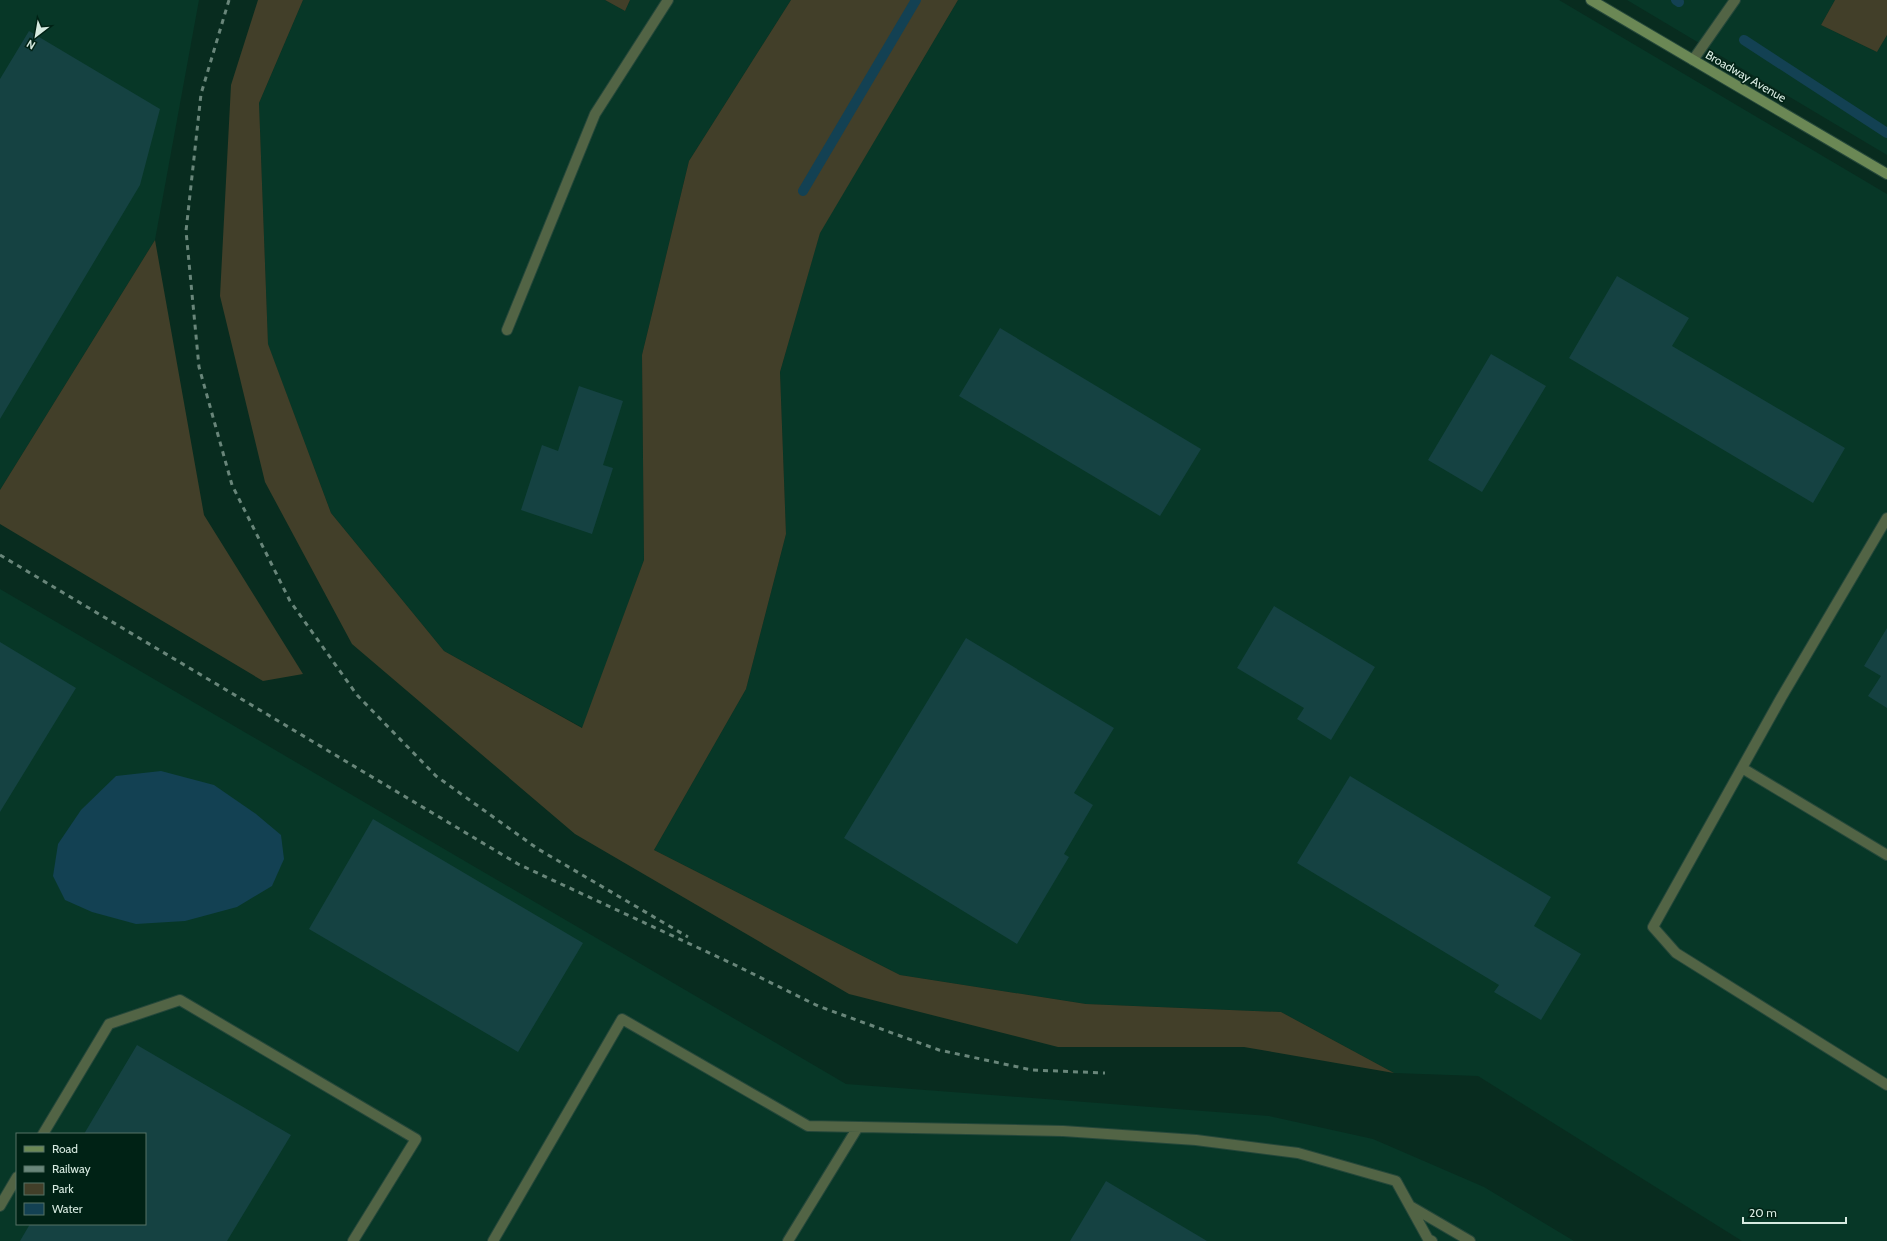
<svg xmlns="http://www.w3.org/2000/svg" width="1887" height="1241" font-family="Cabin,sans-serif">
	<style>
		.built { fill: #073727; fill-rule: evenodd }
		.green { fill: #423f29 }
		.water { fill: #134153 }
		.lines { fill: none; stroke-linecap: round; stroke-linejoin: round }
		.stream { stroke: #134153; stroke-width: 10 }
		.building { fill: #154242 }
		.lane-casing { stroke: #25473a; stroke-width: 12 }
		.secondary-casing { stroke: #25473a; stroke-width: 12 }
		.lane { stroke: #526445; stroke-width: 10 }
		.secondary { stroke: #6b8855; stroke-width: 10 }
		.rail { stroke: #69867a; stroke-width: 3; stroke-dasharray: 5 5; stroke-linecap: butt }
		.labels { text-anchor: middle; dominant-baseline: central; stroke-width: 3; stroke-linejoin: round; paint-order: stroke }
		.street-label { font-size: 12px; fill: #d6eae0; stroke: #002215 }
	</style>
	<rect width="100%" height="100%" fill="#082c1f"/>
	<!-- built -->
	<path class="built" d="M0,0H199L155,240L0,490Z
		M303,0H605L625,11L630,0H791L689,161L642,355L644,560L583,728L444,651L331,513L268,345L259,103Z
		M958,0H1559L1887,194V1241H1742L1478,1076L1394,1073L1281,1012L1086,1004L900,975L654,850L746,689L786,534L780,372L820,232Z
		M1627,0H1835L1821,25L1877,52L1887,35V155Z
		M0,589L846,1084L1269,1116L1373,1139L1484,1187L1574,1241H0ZM17,1134H145V1224H17Z"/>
	<!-- green -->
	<path class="green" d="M258,0H303L259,103L268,344L331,513L444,651L582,728L644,560L642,355L689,161L791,0H958L820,233L780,372L786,534L746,689L654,850L900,975L1086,1004L1281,1012L1394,1073L1244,1047H1058L849,994L575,834L352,644L265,482L220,296L231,85Z
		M605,0H630L625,11Z
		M1835,0H1887V35L1877,52L1821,25Z
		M155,240L204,515L303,674L263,681L0,524V490Z"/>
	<!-- water -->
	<path class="water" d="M161,771L214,785L256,814L281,835L284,859L272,886L237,907L185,921L136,924L92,912L65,900L53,876L58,844L81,810L116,776Z"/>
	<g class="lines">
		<!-- stream -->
		<path class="stream" d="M1676,0L1679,2
			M1744,40L1887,133
			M803,191L916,0"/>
	</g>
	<!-- building -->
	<path class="building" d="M29,31L160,109L140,185L0,419V79Z
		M1617,276L1689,318L1672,346L1845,448L1813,503L1569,358Z
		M1000,328L1201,449L1160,516L959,396Z
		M1491,354L1546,386L1482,492L1428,460Z
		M579,386L623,401L603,465L613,468L592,534L521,510L542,445L558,451Z
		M1274,606L1375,667L1331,740L1297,719L1304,708L1237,668Z
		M1887,628V708L1868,696L1881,676L1864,666Z
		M966,638L1114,728L1074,793L1093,805L1064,854L1069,857L1017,944L844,838Z
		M0,642L76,688L0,812Z
		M1350,776L1551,897L1534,926L1581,954L1541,1020L1494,992L1499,985L1297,863Z
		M373,819L583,943L518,1052L309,929Z
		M137,1045L291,1135L227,1241H20L30,1224H145V1134H84Z
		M1106,1181L1207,1241H1070Z"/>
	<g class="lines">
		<defs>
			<path id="lane" d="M1693,60L1735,0
				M507,330L595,114L668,0
				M1887,518L1781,698L1653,927L1676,953L1887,1085
				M1742,768L1887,855
				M43,1134L109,1024L180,1000L416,1139L353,1241
				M0,1206L17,1177
				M1410,1206L1470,1241
				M493,1241L622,1019L808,1126L1063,1131L1196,1140L1298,1153L1396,1181L1428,1239L1432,1241
				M788,1241L858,1127"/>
			<path id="secondary" d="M1591,0L1887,174"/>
		</defs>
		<!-- lane casing -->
		<use href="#lane" class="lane-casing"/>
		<!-- secondary casing -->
		<use href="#secondary" class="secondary-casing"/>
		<!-- lane -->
		<use href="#lane" class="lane"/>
		<!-- secondary -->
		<use href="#secondary" class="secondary"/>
		<!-- rail -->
		<path class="rail" d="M229,0L201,94L186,231L199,367L232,485L290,601L357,695L436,776L538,849L688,937
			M0,555L518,864L733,964L818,1006L939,1050L1032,1070L1105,1073"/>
	</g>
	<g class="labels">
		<!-- street labels -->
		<g class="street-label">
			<text transform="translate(1746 76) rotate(30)">Broadway Avenue</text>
		</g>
	</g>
	<!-- legend -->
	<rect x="16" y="1133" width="130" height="92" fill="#002215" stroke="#567266"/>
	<rect x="24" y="1146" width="20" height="6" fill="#6b8855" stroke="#567266"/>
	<text x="52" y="1153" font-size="12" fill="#d6eae0">Road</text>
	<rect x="24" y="1166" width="20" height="6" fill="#69867a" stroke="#567266"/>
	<text x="52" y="1173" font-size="12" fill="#d6eae0">Railway</text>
	<rect x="24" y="1183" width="20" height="12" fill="#423f29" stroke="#567266"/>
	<text x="52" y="1193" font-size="12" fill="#d6eae0">Park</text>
	<rect x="24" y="1203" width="20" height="12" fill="#134153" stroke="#567266"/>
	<text x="52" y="1213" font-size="12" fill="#d6eae0">Water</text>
	<!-- north arrow -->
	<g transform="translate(36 36) rotate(211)" stroke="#002215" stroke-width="3" paint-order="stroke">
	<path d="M0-3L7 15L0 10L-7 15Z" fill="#d6eae0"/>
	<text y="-6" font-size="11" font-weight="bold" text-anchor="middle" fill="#d6eae0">N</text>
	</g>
	<!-- scale -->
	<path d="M1743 1217v6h103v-6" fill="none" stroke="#d6eae0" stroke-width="2"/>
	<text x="1749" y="1217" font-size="12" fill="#d6eae0" stroke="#002215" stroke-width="3" paint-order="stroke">20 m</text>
</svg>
